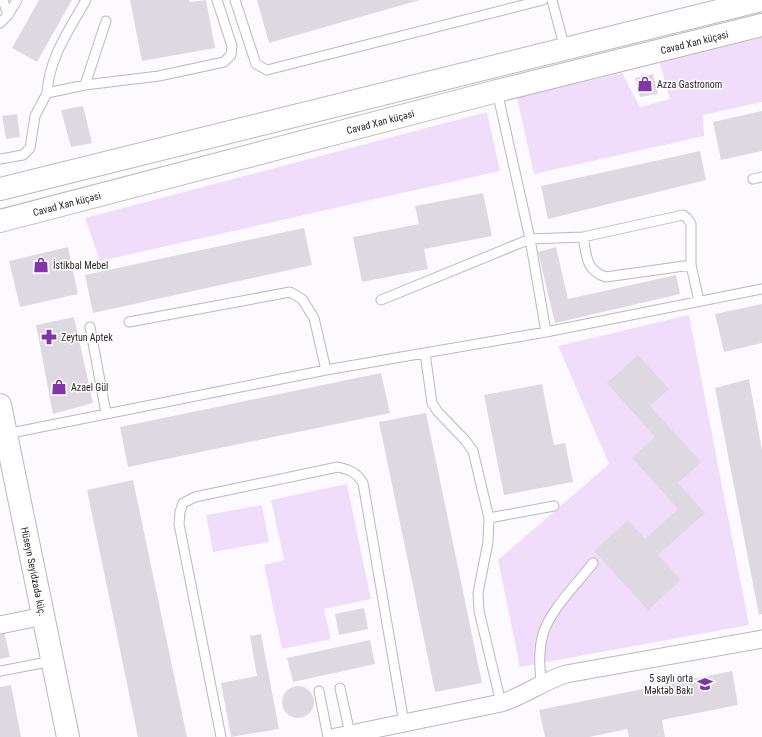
<svg xmlns="http://www.w3.org/2000/svg" width="762" height="737" font-family="'Roboto Condensed',sans-serif">
	<style>
		.green { fill: #f0ddfb }
		.building { fill: #ded9e1 }
		.lines { fill: none; stroke-linecap: round; stroke-linejoin: round }
		.service-casing { stroke: #bbb7be; stroke-width: 11 }
		.minor-casing { stroke: #bbb7be; stroke-width: 19 }
		.tertiary-casing { stroke: #bbb7be; stroke-width: 24 }
		.service { stroke: #fff; stroke-width: 9 }
		.minor { stroke: #fff; stroke-width: 17 }
		.tertiary { stroke: #fff; stroke-width: 22 }
		.labels { text-anchor: middle; dominant-baseline: central; stroke-width: 3; stroke-linejoin: round; paint-order: stroke }
		.street-label { font-size: 10px; fill: #211f22; stroke: #fff }
		.poi-label { font-size: 10px; fill: #211f22; stroke: #fff; text-anchor: start }
	</style>
	<rect width="100%" height="100%" fill="#fdfaff"/>
	<!-- green -->
	<path class="green" d="M762,35V102L703,115L704,136L534,174L517,98L622,73L640,107L670,99L659,61Z
		M487,112L500,171L100,261L85,218Z
		M689,315L749,625L520,667L498,560L609,464L558,346Z
		M347,484L371,599L324,609L331,639L282,649L264,565L284,560L271,500Z
		M262,505L269,542L213,552L206,515Z"/>
	<!-- building -->
	<path class="building" d="M39,0H72L37,62L12,48Z
		M130,0H189L190,2L206,0L215,48L142,61Z
		M257,0H420L269,43Z
		M653,74L658,94L640,97L635,78Z
		M83,106L92,143L71,147L61,110Z
		M762,111V151L721,160L713,122Z
		M17,114L20,137L6,139L2,116Z
		M700,151L706,180L548,219L541,186Z
		M483,193L492,236L424,249L428,269L362,282L353,237L419,224L415,206Z
		M304,228L312,265L93,313L85,275Z
		M68,247L78,294L20,307L9,261Z
		M556,247L568,299L676,275L680,294L555,323L538,252Z
		M762,304V343L724,352L715,314Z
		M74,317L93,403L53,414L36,325Z
		M638,355L669,389L650,406L701,462L678,483L705,513L658,555L681,580L648,610L594,551L628,520L645,539L678,509L632,458L655,437L607,383Z
		M381,373L390,413L128,467L120,427Z
		M749,379L762,450V614L759,615L715,388Z
		M542,384L554,445L565,443L573,482L504,495L484,395Z
		M426,413L482,683L435,692L379,422Z
		M133,480L187,737H138L87,490Z
		M364,608L368,629L339,635L335,614Z
		M4,631L10,657L0,659V632Z
		M261,634L279,729L231,737L221,683L257,676L250,636Z
		M370,640L375,664L293,682L287,658Z
		M732,671L738,705L662,720L665,737H629L627,729L589,737H545L539,710Z
		M11,685L21,737H0V687Z
		M282 702a16 16 0 1 1 32 0a16 16 0 1 1-32 0Z"/>
	<g class="lines">
		<defs>
			<path id="service" d="M3,0L8,15
				M235,0L256,64L267,70L543,0
				M552,0L565,49
				M0,23L8,15L17,0
				M85,85L106,21
				M497,91L530,239L583,237L683,215L687,218L691,224V265L699,301
				M47,93C49,58 69,30 86,0
				M0,159L23,155L30,148L35,116L47,93L85,85L159,76L224,62L231,55L232,46L217,0
				M753,179L762,177
				M583,237C587,256 585,270 606,277L691,265
				M381,300L530,239L546,332
				M129,322L290,292L302,299L314,318L326,370
				M90,327L106,413
				M425,353L432,403L438,412L465,440L473,451L489,518L488,542L478,593L479,611L501,703
				M6,434L326,370L546,332L762,289
				M489,518L554,506
				M0,671L53,661
				M541,684C540,667 538,651 543,634C550,610 577,584 593,563
				M340,688L350,734
				M319,691L328,737
				M221,737L179,524L180,512L183,503L195,497L338,467C350,470 356,472 363,483L404,723"/>
			<path id="minor" d="M0,625L44,616
				M336,737L501,703C524,696 543,681 566,674L762,639"/>
			<g id="tertiary">
				<path d="M0,189L762,0"/>
				<path id="s1" d="M0,221L497,91L762,25"/>
				<path id="s2" d="M0,405L68,737"/>
			</g>
		</defs>
		<!-- service casing -->
		<use href="#service" class="service-casing"/>
		<!-- minor casing -->
		<use href="#minor" class="minor-casing"/>
		<!-- tertiary casing -->
		<use href="#tertiary" class="tertiary-casing"/>
		<!-- service -->
		<use href="#service" class="service"/>
		<!-- minor -->
		<use href="#minor" class="minor"/>
		<!-- tertiary -->
		<use href="#tertiary" class="tertiary"/>
	</g>
	<!-- icons -->
	<defs>
		<symbol id="shop-bare" viewBox="-9 -9 18 18"><path d="M-5-2.5h2.3a2.7 3.5 0 0 1 5.4 0H5L5.5 6h-11ZM-1.5-2.5h3a1.5 2.3 0 0 0-3 0Z" fill="#8235a6" stroke="#fff" stroke-width="2.5" paint-order="stroke"/></symbol>
		<symbol id="pharmacy-bare" viewBox="-9 -9 18 18"><path d="M-2-6h4v4h4v4h-4v4h-4v-4h-4v-4h4Z" fill="#8235a6" stroke="#fff" stroke-width="2.5" paint-order="stroke"/></symbol>
		<symbol id="school-bare" viewBox="-9 -9 18 18"><path d="M0-5L7-2L0 1L-7-2ZM-4 1L0 2.5L4 1V4Q0 6-4 4Z" fill="#8235a6" stroke="#fff" stroke-width="2.5" paint-order="stroke"/></symbol>
	</defs>
	<g fill-rule="evenodd">
		<use href="#shop-bare" x="634" y="73" width="22" height="22"/>
		<use href="#shop-bare" x="30" y="254" width="22" height="22"/>
		<use href="#pharmacy-bare" x="38" y="326" width="22" height="22"/>
		<use href="#shop-bare" x="48" y="376" width="22" height="22"/>
		<use href="#school-bare" x="694" y="673" width="22" height="22"/>
	</g>
	<g class="labels">
		<!-- street labels -->
		<g class="street-label">
			<text stroke="none"><textPath href="#s1" startOffset="717">Cavad Xan küçəsi</textPath></text>
			<text stroke="none"><textPath href="#s1" startOffset="393">Cavad Xan küçəsi</textPath></text>
			<text stroke="none"><textPath href="#s1" startOffset="69">Cavad Xan küçəsi</textPath></text>
			<text stroke="none"><textPath href="#s2" startOffset="170">Hüseyn Seyidzadə küç.</textPath></text>
		</g>
		<!-- poi labels -->
		<g class="poi-label">
			<text x="657" y="84">Azza Gastronom</text>
			<text x="53" y="265">İstikbal Mebel</text>
			<text x="61" y="337">Zeytun Aptek</text>
			<text x="71" y="387">Azael Gül</text>
			<text x="693" y="678" text-anchor="end">5 saylı orta<tspan x="693" dy="12">Məktəb Bakı</tspan></text>
		</g>
	</g>
</svg>
